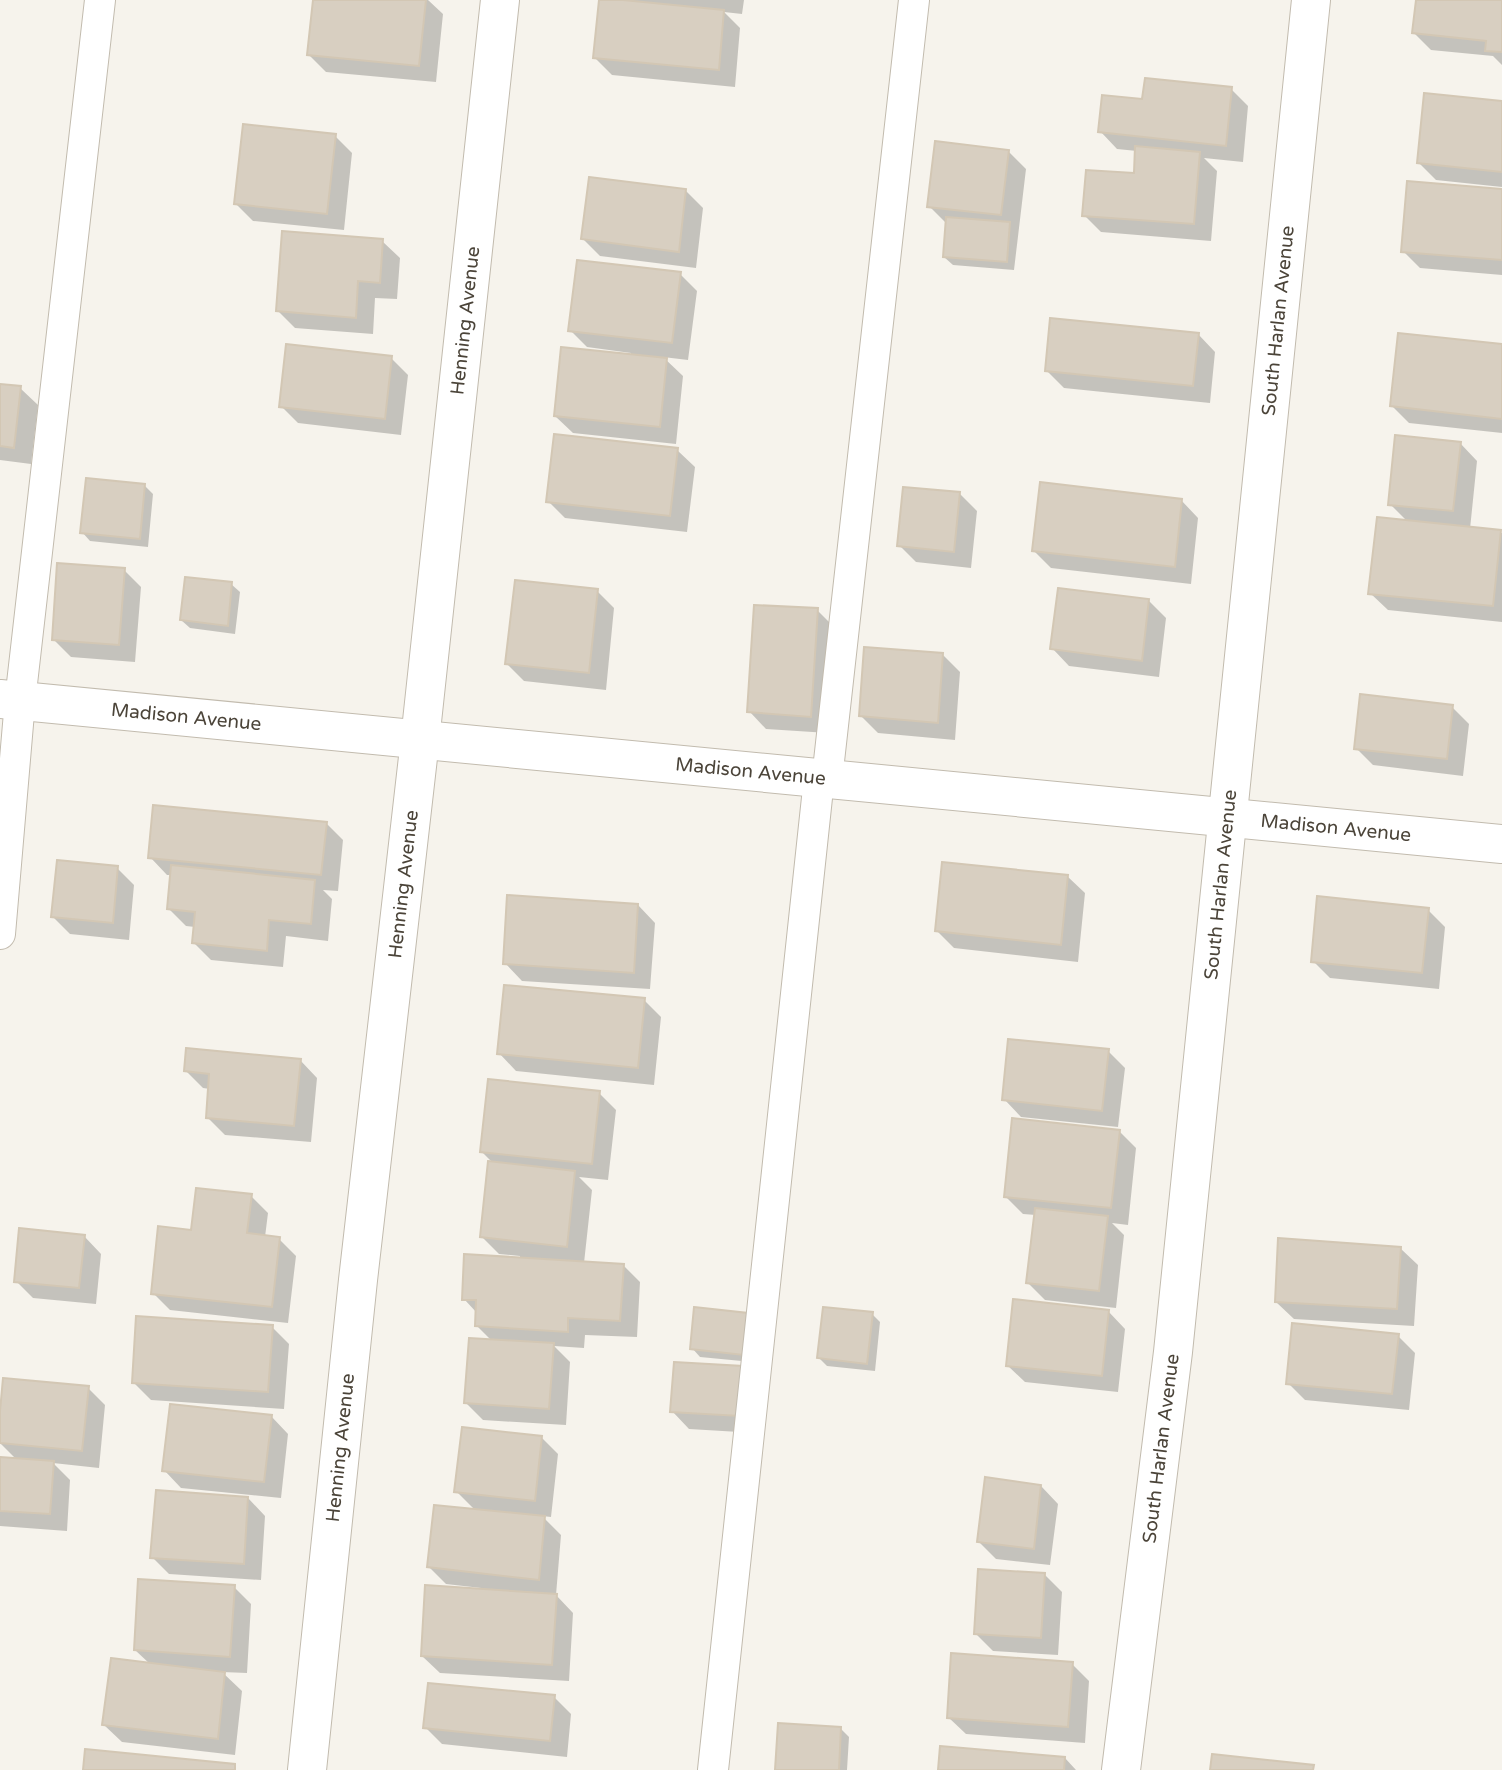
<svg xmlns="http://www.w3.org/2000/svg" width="1502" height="1770" font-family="'Varela Round',sans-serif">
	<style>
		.shadow { fill: #0003 }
		.building { fill: #d8cfc1; stroke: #d3c7b4; stroke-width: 2 }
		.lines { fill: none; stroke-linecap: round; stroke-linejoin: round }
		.lane-casing { stroke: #c2bbae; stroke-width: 32 }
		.street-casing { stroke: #c2bbae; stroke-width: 40 }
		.lane { stroke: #fff; stroke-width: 30 }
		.street { stroke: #fff; stroke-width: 38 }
		.labels { text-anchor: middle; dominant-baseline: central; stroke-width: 5; stroke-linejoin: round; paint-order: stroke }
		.street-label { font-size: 19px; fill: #4b4439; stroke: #fff }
	</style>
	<rect width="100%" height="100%" fill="#f6f3ec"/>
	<!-- shadow -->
	<path class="shadow" d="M314,0H428L443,14L436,82L326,72L309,55Z
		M600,0H744L742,14L724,12L740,28L735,87L612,75L595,58Z
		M1418,0H1502V65L1493,56L1431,50L1414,33Z
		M1231,89L1248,106L1243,162L1204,158L1217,171L1211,241L1101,232L1084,215L1135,175L1137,151L1117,149L1100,131L1144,101Z
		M1502,103V187L1436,180L1419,163Z
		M335,136L352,153L344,230L253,221L236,204Z
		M1008,151L1026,169L1014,270L953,265L944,257L947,224L929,206Z
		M1502,190V275L1420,268L1403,251Z
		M686,191L703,208L696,268L600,256L583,239Z
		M382,241L400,258L397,299L375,298L373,334L295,328L278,311Z
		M680,274L697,291L688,360L663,357L683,376L676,444L573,433L555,416L630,356L631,353L587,347L570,330Z
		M1198,334L1215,352L1210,403L1064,388L1047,371Z
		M1502,346V433L1409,423L1392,406Z
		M391,358L408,375L401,435L298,423L281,406Z
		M0,386L20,388L38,405L31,464L0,460Z
		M1460,443L1477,461L1470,529L1502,533V622L1388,610L1370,593L1408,522L1390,504Z
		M677,450L695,467L687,532L565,518L548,501Z
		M144,485L153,494L148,547L90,541L82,532Z
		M960,494L977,511L971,568L916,562L899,545Z
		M1181,500L1198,518L1191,584L1051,568L1034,551Z
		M124,570L141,587L135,662L71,657L54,640Z
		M231,584L240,592L235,634L190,628L181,620Z
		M597,591L614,608L606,690L524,681L507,664Z
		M1149,601L1166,618L1159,677L1069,666L1052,648Z
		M817,610L834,627L828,733L766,729L749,711Z
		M943,655L960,672L955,740L878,733L861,716Z
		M1452,707L1469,724L1463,776L1373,765L1356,748Z
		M326,823L343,840L338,891L323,890L332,899L328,941L286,936L283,967L211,960L194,943L195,927L186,926L168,908L172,875H167L150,857Z
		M117,868L134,885L129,940L70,934L53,917Z
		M1067,876L1085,893L1078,962L954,948L937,931Z
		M638,905L655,923L650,989L522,981L505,963Z
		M1428,910L1445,927L1439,989L1330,978L1313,961Z
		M644,1000L661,1017L654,1085L516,1071L499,1053Z
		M1108,1051L1125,1068L1118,1127L1021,1117L1004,1099Z
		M300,1060L317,1078L311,1142L225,1135L207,1117L210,1089L203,1088L186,1071Z
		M599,1093L616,1110L608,1180L579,1177L592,1190L584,1263L623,1265L640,1282L637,1337L585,1335L584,1348L554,1346L570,1362L566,1425L483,1420L466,1403L492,1341L477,1326V1313L464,1299L520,1259V1256L499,1254L482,1237L494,1164L482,1152Z
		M1119,1131L1136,1148L1128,1225L1112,1223L1124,1235L1116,1308L1045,1300L1028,1283L1036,1215L1023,1214L1005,1196Z
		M251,1196L268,1213L265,1237L279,1239L296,1256L288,1323L170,1310L153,1293L193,1232Z
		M84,1236L101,1254L96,1304L33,1298L16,1281Z
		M1400,1248L1418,1265L1414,1326L1294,1319L1276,1302Z
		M696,1309L752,1362L700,1357L692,1348Z
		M1108,1311L1125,1329L1118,1392L1025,1382L1007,1365Z
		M872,1314L880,1322L875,1371L827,1366L819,1358Z
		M272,1327L289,1344L284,1409L151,1400L134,1383Z
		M1398,1336L1415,1353L1409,1410L1305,1400L1288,1383Z
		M675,1364L756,1433L689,1429L672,1411Z
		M88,1388L105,1405L99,1468L53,1463L70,1480L67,1531L0,1526V1459L17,1460L0,1443V1429Z
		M271,1416L288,1434L281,1498L181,1488L164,1470Z
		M541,1437L558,1454L551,1517L542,1516L561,1535L556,1595L573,1613L569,1681L440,1673L422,1656L481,1591V1588L446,1584L429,1567L476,1511L456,1491Z
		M1041,1486L1058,1504L1050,1565L996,1559L979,1542Z
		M248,1498L265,1516L261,1580L169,1574L152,1557Z
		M1045,1575L1062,1592L1058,1655L993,1651L976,1634Z
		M234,1587L251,1604L247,1673L222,1672L242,1691L235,1755L122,1742L104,1725L151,1665L135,1650Z
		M1072,1664L1089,1681L1085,1743L966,1734L948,1717Z
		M554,1697L571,1714L567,1757L442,1744L425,1727Z
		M841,1729L849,1737L847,1770H778Z
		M1065,1758L1076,1770H940Z"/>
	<!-- building -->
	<path class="building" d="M313,0H426L419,66L307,55Z
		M599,0H623L724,10L719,70L593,58Z
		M1416,0H1502V52L1485,51L1486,41L1412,33Z
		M1145,78L1232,87L1226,146L1098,132L1102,95L1142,99Z
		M1424,93L1502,101V172L1417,163Z
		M243,124L336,134L327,214L234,204Z
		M935,141L1009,150L1001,215L927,207Z
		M1135,146L1200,152L1194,224L1082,216L1086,170L1134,173Z
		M589,177L686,189L679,252L581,239Z
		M1407,181L1502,189V260L1401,252Z
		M946,217L1010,222L1007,262L943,257Z
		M282,231L383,239L380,283L358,281L356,318L276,311Z
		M577,260L681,272L672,343L568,331Z
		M1050,318L1199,333L1193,386L1045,371Z
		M1398,333L1502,344V419L1390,406Z
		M286,344L392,356L385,419L279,407Z
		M561,347L667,358L660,427L554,416Z
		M0,384L21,386L14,448L0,446Z
		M554,434L678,448L670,516L546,502Z
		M1395,435L1461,442L1453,511L1388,505Z
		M86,478L145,484L140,539L80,533Z
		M1040,482L1182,499L1175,567L1032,551Z
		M903,487L960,492L954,552L897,546Z
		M1377,517L1501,530L1493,606L1368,594Z
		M57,563L125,568L119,645L52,640Z
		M185,577L232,582L228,626L180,620Z
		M515,580L598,589L589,673L505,664Z
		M1058,588L1149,599L1142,661L1050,649Z
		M754,605L818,608L811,717L747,712Z
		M864,647L943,653L938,723L859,716Z
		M1360,694L1453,705L1447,759L1354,749Z
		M153,805L327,822L321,875L148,858Z
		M57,860L118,866L113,923L51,917Z
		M942,862L1068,875L1061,945L935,931Z
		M171,865L315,880L311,924L269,920L267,951L192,943L195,912L167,909Z
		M507,895L638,904L634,973L503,964Z
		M1317,896L1429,908L1422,973L1311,962Z
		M504,985L645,998L638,1068L497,1054Z
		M1008,1039L1109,1049L1102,1111L1002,1100Z
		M186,1048L301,1059L294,1126L206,1118L209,1074L184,1071Z
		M488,1079L600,1091L592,1164L480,1152Z
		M1012,1118L1120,1130L1111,1208L1004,1197Z
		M488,1161L575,1171L567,1247L480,1237Z
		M196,1188L252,1194L247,1233L280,1237L272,1307L151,1294L158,1226L191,1230Z
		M1035,1208L1108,1216L1099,1291L1026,1283Z
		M19,1228L85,1235L79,1288L14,1282Z
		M1278,1238L1401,1247L1397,1309L1275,1302Z
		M464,1254L624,1264L620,1321L568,1318V1332L475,1326L476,1300H462Z
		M1013,1299L1109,1310L1102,1376L1006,1366Z
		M694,1307L748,1313L744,1355L690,1349Z
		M823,1307L873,1312L867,1364L817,1358Z
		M136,1316L273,1325L268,1392L132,1383Z
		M1292,1323L1399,1334L1392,1394L1286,1384Z
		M469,1338L554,1343L549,1409L464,1403Z
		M674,1362L743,1366L740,1416L670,1412Z
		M3,1378L89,1386L82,1451L0,1443V1411Z
		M170,1404L272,1415L264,1482L162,1471Z
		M462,1427L542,1436L535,1501L454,1492Z
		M0,1457L54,1461L50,1514L0,1511Z
		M985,1477L1041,1485L1034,1549L977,1542Z
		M156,1490L248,1497L244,1564L150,1558Z
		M434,1505L545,1516L539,1580L427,1567Z
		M978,1569L1045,1573L1041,1638L974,1634Z
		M138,1579L235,1585L230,1657L134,1650Z
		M425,1585L557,1594L552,1665L421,1656Z
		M951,1653L1073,1662L1068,1727L947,1718Z
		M111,1658L225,1672L218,1739L102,1725Z
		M428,1683L555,1695L550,1741L423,1728Z
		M778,1723L841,1727L839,1770H775Z
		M940,1746L1065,1757L1064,1770H938Z
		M85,1749L235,1764V1770H83Z
		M1212,1754L1314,1765L1313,1770H1210Z"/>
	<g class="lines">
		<defs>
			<path id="lane" d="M827,779L914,0
				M0,934L20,701L100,0
				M713,1770L819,779"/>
			<g id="street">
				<path id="s1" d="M0,699L1502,844"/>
				<path id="s2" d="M307,1770L358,1280L420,740L500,0"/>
				<path id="s3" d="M1121,1770L1173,1352L1311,0"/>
			</g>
		</defs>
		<!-- lane casing -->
		<use href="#lane" class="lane-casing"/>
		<!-- street casing -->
		<use href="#street" class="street-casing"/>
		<!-- lane -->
		<use href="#lane" class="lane"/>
		<!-- street -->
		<use href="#street" class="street"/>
	</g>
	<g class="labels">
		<!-- street labels -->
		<g class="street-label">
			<text stroke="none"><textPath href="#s2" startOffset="1458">Henning Avenue</textPath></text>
			<text stroke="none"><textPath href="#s3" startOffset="1458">South Harlan Avenue</textPath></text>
			<text stroke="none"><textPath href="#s1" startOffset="187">Madison Avenue</textPath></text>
			<text stroke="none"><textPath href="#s1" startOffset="754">Madison Avenue</textPath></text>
			<text stroke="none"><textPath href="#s1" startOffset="1342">Madison Avenue</textPath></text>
			<text stroke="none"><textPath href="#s2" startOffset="891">Henning Avenue</textPath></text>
			<text stroke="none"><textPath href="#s3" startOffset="891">South Harlan Avenue</textPath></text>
			<text stroke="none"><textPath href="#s2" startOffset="324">Henning Avenue</textPath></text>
			<text stroke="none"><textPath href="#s3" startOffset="324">South Harlan Avenue</textPath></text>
		</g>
	</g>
</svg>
